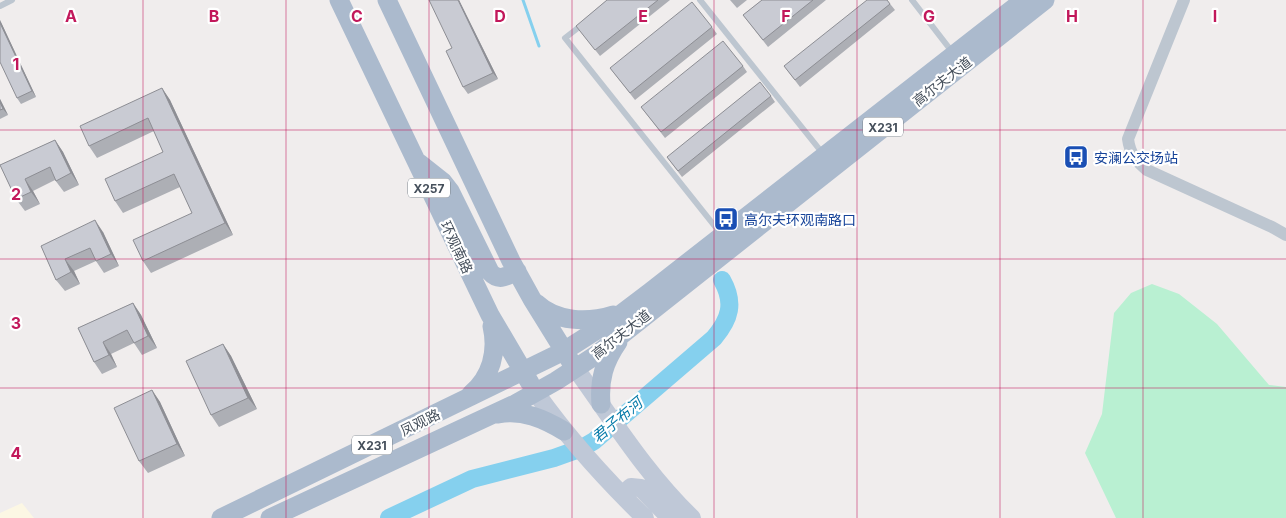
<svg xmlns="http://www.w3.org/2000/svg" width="1286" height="518" font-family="Inter,'Noto Sans SC',sans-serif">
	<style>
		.commercial { fill: #fcf7e4 }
		.green { fill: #b9f0d2 }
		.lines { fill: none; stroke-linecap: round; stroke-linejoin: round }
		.stream { stroke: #85d0ee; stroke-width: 3 }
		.river { stroke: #85d0ee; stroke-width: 18 }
		.lane { stroke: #bdc6d0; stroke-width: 6 }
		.street { stroke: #bdc6d0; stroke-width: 12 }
		.secondary { stroke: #bfc8d7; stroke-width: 18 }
		.primary { stroke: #abbacd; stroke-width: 19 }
		.wall { fill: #adafb5 }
		.shaded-wall { fill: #8d8e94 }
		.building { fill: #c9cbd3; stroke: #8d8e94 }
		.grid { fill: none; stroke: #c2185b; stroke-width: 1; stroke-opacity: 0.55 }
		.labels { text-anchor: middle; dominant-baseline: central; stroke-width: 4.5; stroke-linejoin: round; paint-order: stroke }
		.shield { fill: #fff; stroke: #7d848c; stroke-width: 1 }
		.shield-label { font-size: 12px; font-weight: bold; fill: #454f5b }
		.street-label { font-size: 14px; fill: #454f5b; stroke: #fff }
		.transit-label { font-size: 14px; fill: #164399; stroke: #fff; text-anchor: start }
		.water-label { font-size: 15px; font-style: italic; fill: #087caa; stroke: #fff }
		.grid-label { font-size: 16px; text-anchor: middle; font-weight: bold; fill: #c2185b; stroke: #fff; stroke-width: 4.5; stroke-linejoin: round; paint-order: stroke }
	</style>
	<rect width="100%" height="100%" fill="#f0eded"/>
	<!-- commercial -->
	<path class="commercial" d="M22,503L34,518H0V513Z"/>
	<!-- green -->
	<path class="green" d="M1152,284L1179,294L1217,324L1269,385L1286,387V518H1116L1085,453L1102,414L1114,313L1131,293Z"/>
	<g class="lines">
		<!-- stream -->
		<path class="stream" d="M523,0L539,46"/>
		<!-- river -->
		<path class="river" d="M389,518L472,479L554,458L582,448L594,441L714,338C730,319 735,303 722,280"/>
		<!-- lane -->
		<path class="lane" d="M700,0L824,155
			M912,0L953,53
			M0,6L12,0
			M583,24L565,38L721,234"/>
		<!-- street -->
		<path class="street" d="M1184,0L1128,139C1130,154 1136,161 1147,170L1272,227L1286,235"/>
		<!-- secondary -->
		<path class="secondary" d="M576,369C613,420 646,474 692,518
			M536,393C568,438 605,479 645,518
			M622,495L631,487L641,488L670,518"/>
		<!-- primary -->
		<path class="primary" d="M339,0L490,315L530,383
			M387,0L511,261L532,299L571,362
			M419,163L443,182L450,191L490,272C499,282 507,276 517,271
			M536,303C556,322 587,323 613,315
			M471,394C491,377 498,352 492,326
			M601,404C599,380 604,362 618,342
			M498,414C522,409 544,419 564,431
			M221,518L564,351L617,317L650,292L1024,0
			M270,518L515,404L556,381L596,355L1045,0"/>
	</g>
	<!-- wall -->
	<path class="wall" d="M459,0L498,79L468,94L463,87L452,48Z
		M607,0H670L600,56L576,26Z
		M730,0H747L737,8Z
		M762,0H826L768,47L743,15Z
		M887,0L895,10L800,87L784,66Z
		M0,20L36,97L21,104L17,98Z
		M712,27L717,34L635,100L610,68Z
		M743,66L747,72L665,138L641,107Z
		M162,88L170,100L233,235L151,273L143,261L192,213L180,187L123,213L115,201L163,152L154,131L97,158L89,146Z
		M771,96L775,102L682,177L667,157Z
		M0,99L8,115L0,119Z
		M55,140L63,152L79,185L64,192L55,180L33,191L40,204L25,211L16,199L0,165Z
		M103,232L119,266L104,273L96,261L74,271L80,284L65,291L56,280L41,246Z
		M133,303L141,315L157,348L142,355L134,343L111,354L117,367L102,374L94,362L78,328Z
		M223,344L231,356L257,409L219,427L211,415Z
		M152,390L160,402L185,456L148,473L139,461Z"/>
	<!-- shaded-wall -->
	<path class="shaded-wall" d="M458,0H459L498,79L493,73Z
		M0,20L36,97L32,91L0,23Z
		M162,88L170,100L233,235L225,223Z
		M0,99L8,115L3,109L0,102Z
		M55,140L63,152L79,185L71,173Z
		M25,179L33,191L40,204L31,192Z
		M95,220L103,232L119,266L111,254Z
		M65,259L74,271L80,284L71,272Z
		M133,303L141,315L157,348L148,336Z
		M103,342L111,354L117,367L109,355Z
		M223,344L231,356L257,409L248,398Z
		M152,390L160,402L185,456L177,444Z"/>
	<!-- building -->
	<path class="building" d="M429,0H458L493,73L463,87L446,51L452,48Z
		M607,0H658L595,50L576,26Z
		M762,0H813L763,40L743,15Z
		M867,0H887L890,4L795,80L784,66Z
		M692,2L712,27L630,93L610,68Z
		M0,23L32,91L17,98L0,62Z
		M723,41L743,66L661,132L641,107Z
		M760,82L771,96L678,171L667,157Z
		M162,88L225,223L143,261L133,240L192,213L174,174L115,201L105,179L163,152L148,118L89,146L80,126Z
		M0,102L3,109L0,110Z
		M55,140L71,173L56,181L50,167L25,179L31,192L16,199L0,165Z
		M95,220L111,254L96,261L90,248L65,259L71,272L56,280L41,246Z
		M133,303L148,336L134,343L127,330L103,342L109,355L94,362L78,328Z
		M223,344L248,398L211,415L186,361Z
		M152,390L177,444L139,461L114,408Z"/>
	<!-- grid -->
	<path class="grid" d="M143,0V518M286,0V518M429,0V518M572,0V518M714,0V518M857,0V518M1000,0V518M1143,0V518M0,130H1286M0,259H1286M0,388H1286"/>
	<!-- icons -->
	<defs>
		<symbol id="bus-square" viewBox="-11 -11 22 22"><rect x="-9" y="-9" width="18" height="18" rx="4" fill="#1a4fb4" stroke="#fff"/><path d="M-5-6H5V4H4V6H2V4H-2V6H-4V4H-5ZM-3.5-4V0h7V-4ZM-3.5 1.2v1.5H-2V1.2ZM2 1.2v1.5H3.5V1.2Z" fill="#fff"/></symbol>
	</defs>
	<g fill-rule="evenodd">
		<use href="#bus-square" x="1062" y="143" width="28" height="28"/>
		<use href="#bus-square" x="712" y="205" width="28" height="28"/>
	</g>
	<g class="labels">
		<!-- shield labels -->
		<g class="shield">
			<rect x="863" y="117.5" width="40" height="19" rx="4"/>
			<rect x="408" y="178.5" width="42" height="19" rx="4"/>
			<rect x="352" y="435.5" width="40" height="19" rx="4"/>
		</g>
		<g class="shield-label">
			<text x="883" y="127">X231</text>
			<text x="429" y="188">X257</text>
			<text x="372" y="445">X231</text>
		</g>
		<!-- street labels -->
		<g class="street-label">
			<text transform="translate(942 81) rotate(-38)">高尔夫大道</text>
			<text transform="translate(457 247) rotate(65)">环观南路</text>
			<text transform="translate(621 334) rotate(-38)">高尔夫大道</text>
			<text transform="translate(420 422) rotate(-26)">凤观路</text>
		</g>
		<!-- transit labels -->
		<g class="transit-label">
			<text x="1094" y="157">安澜公交场站</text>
			<text x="744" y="219">高尔夫环观南路口</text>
		</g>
		<!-- water labels -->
		<g class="water-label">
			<text transform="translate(617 420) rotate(-40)">君子布河</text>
		</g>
	</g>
	<g class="grid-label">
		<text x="71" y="22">A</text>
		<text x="214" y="22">B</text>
		<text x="357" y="22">C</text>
		<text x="500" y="22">D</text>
		<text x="643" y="22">E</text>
		<text x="786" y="22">F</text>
		<text x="929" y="22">G</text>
		<text x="1072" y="22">H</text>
		<text x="1215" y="22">I</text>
		<text x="16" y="70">1</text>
		<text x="16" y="200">2</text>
		<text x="16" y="329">3</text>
		<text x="16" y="459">4</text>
	</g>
</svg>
